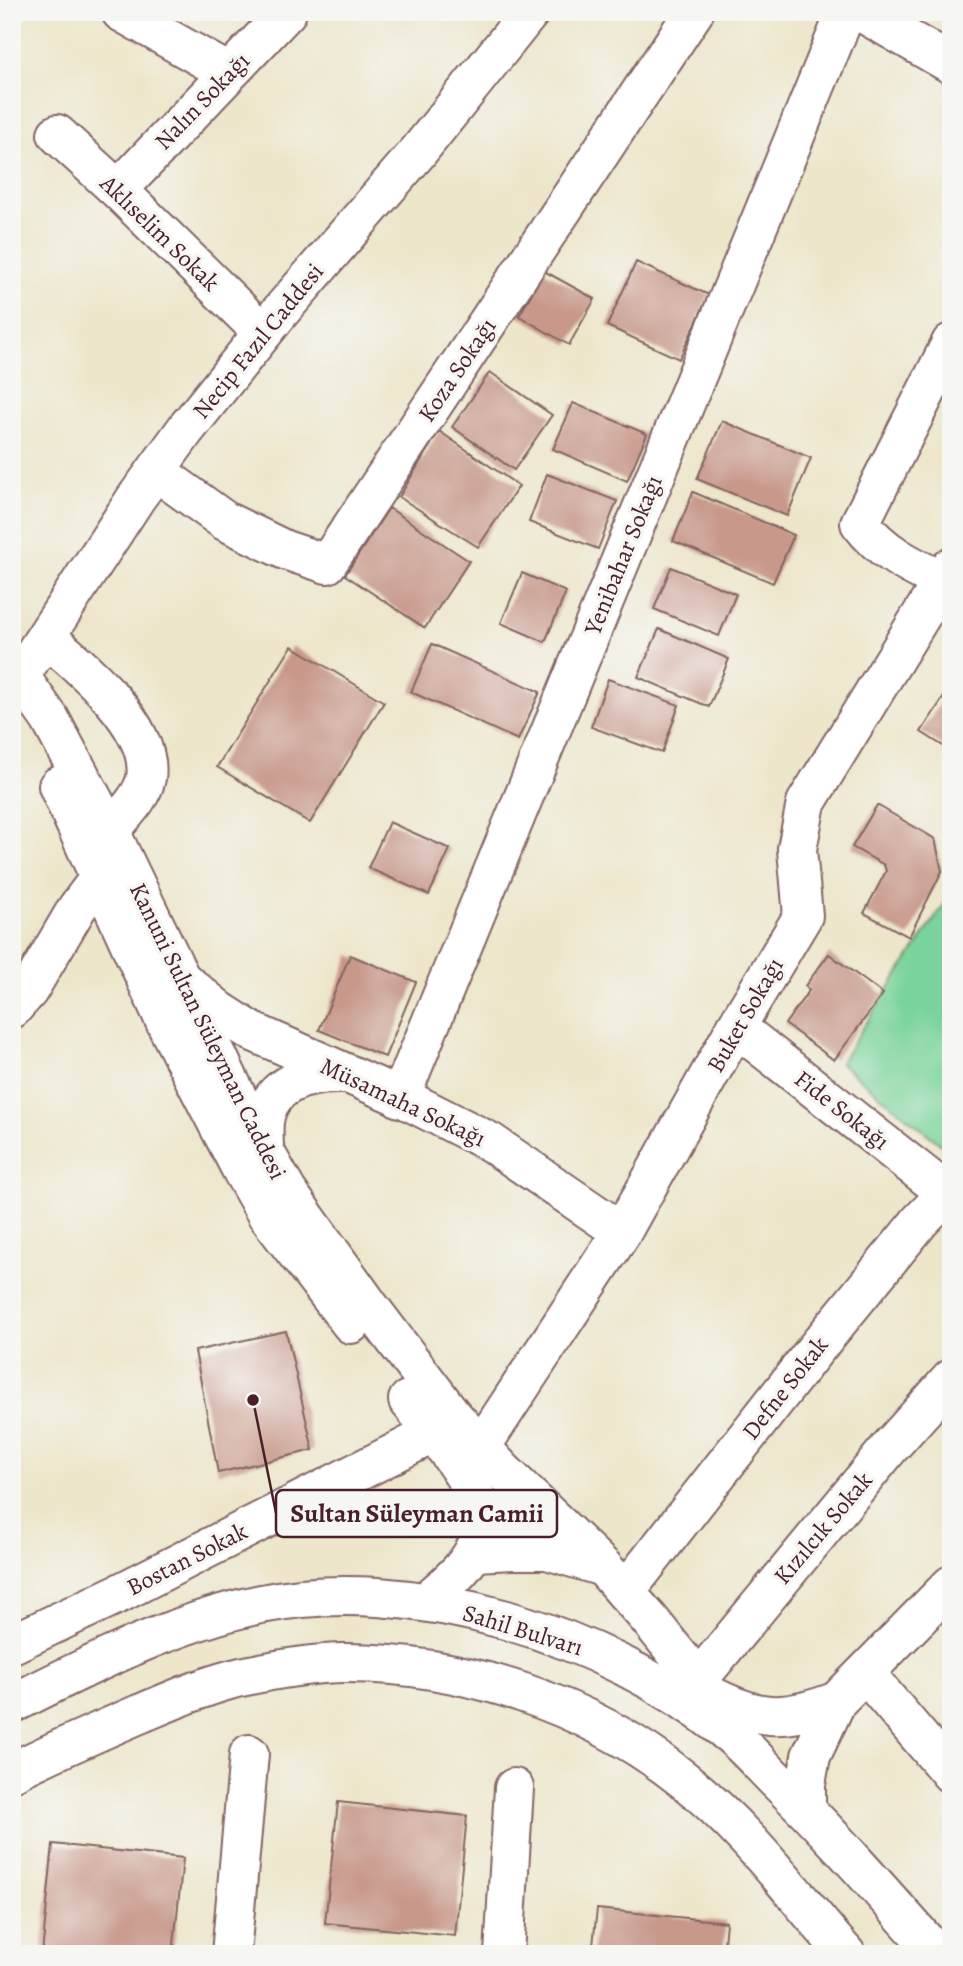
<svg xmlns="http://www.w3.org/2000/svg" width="963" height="1966" font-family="Alegreya,serif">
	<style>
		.green { fill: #79d39a; stroke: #627962; stroke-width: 2 }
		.building { fill: #c8998b }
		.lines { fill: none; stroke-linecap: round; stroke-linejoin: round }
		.minor-casing { stroke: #836563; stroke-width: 42 }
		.major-casing { stroke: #836563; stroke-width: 42 }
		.highway-casing { stroke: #836563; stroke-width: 42 }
		.minor { stroke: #fff; stroke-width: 38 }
		.major { stroke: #fff; stroke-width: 38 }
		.highway { stroke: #fff; stroke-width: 38 }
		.labels { text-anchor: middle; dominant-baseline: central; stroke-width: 7; stroke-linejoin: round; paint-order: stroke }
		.street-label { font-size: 24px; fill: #4a1f2b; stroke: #f6f6f2 }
		.leader { fill: none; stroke: #4a1f2b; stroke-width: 2.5 }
		.callout-dot { fill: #4a1f2b; stroke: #f6f6f2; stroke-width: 2.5 }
		.callout { fill: #f6f6f2; stroke: #4a1f2b; stroke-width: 2.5 }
		.callout-label { font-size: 26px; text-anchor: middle; font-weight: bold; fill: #4a1f2b }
	</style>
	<rect width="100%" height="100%" fill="#f6f6f2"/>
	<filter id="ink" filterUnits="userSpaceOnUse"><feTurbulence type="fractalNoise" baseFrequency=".0143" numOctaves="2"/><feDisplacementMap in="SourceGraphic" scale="14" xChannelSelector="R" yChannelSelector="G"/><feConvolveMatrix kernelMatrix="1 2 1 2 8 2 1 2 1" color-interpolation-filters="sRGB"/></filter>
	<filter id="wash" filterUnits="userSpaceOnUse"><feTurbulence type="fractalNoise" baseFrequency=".00686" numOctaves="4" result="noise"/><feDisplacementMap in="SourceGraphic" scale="28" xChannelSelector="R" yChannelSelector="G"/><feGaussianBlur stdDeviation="1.57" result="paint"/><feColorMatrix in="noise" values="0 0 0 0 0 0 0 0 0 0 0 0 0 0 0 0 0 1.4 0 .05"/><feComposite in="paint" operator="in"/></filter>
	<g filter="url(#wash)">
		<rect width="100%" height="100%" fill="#ede6cb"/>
		<!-- green -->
		<path class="green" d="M951,894V1153L840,1063Z"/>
		<g id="blocks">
			<!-- building -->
			<path class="building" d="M928,12H951V26Z
				M636,262L709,295L679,359L607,326Z
				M544,271L595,299L569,345L519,316Z
				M490,372L552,415L514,470L452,427Z
				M573,403L647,434L627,481L553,449Z
				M722,421L811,458L787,516L697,479Z
				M439,431L519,486L478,547L399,497Z
				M547,474L617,501L598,549L529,522Z
				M693,492L794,535L773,583L673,541Z
				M389,508L469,561L425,628L345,575Z
				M671,567L736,594L719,636L654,609Z
				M522,573L566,592L545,642L501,623Z
				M659,629L729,659L709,707L638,677Z
				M432,644L540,692L518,740L411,692Z
				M292,646L384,702L310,823L217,767Z
				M608,679L679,705L662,753L591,727Z
				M951,686V751L921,732Z
				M877,805L935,839L942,871L909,937L864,913L886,871L884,865L852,847Z
				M389,822L450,849L429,895L368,868Z
				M829,954L883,994L834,1060L785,1024L809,990L805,986Z
				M350,955L416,982L385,1057L319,1030Z
				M286,1331L313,1450L218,1473L195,1351Z
				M338,1802L467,1816L455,1936L325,1923Z
				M53,1844L183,1858L173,1954H42Z
				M597,1909L726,1922L723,1954H592Z"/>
		</g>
	</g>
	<g filter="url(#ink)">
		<use href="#blocks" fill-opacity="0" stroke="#836563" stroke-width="2"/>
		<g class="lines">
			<defs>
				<path id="minor" d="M121,12L229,73
					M57,134L118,190L263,333
					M118,190L287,12
					M156,471L225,521L285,550L327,564L694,12
					M942,581C909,565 882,552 860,523L951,343
					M47,638C82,667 154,727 146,778C142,798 122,816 110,831
					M12,688L136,498L186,429L279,313L418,152L530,12
					M181,979L220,1011L251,1031L409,1101L490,1142L622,1232
					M12,1009L29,990L77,908L100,877
					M736,1027L947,1193
					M400,1098L846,12
					M264,1150C264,1141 263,1131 264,1122C269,1082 309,1073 342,1074
					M481,1447L622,1232L736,1027L803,916L797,849L806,803L951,567
					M475,1552L513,1550H547L603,1567
					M625,1592L814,1351L920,1221L951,1189
					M12,1644L122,1592L434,1433
					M865,1673L951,1774
					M698,1680L890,1447L951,1379
					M706,1693C757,1720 782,1722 837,1701
					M806,1809V1784L811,1756L837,1701L951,1585
					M231,1954L249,1754
					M504,1954L514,1788"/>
				<path id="major" d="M861,12L951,64
					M12,665L50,719L110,831L256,1136L287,1191L370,1307L452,1415L503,1471L603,1567L649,1619L698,1680L727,1732
					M58,786L168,1028L242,1171L267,1215L351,1324
					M408,1400C427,1424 485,1495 485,1525C485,1529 481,1536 479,1540C469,1567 447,1583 427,1601"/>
				<path id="highway" d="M12,1704C92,1664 174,1622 261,1604C414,1573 606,1635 726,1731C744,1745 760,1764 776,1780C833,1835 884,1895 937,1954
					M12,1772C53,1751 95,1733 137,1715C171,1701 206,1685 241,1677C273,1670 308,1664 341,1663C462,1662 590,1704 684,1780C746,1829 794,1895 846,1954"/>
			</defs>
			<!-- minor casing -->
			<use href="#minor" class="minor-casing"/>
			<!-- major casing -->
			<use href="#major" class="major-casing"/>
			<!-- highway casing -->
			<use href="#highway" class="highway-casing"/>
			<!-- minor -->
			<use href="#minor" class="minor"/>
			<!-- major -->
			<use href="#major" class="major"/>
			<!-- highway -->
			<use href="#highway" class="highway"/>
		</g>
	</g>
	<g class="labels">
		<!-- street labels -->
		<g class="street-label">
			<text transform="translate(202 101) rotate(-46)">Nalın Sokağı</text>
			<text transform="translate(160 233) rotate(44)">Aklıselim Sokak</text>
			<text transform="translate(258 341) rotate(-51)">Necip Fazıl Caddesi</text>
			<text transform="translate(457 370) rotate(-56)">Koza Sokağı</text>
			<text transform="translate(623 555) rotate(-68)">Yenibahar Sokağı</text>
			<text transform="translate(745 1015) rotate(-60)">Buket Sokağı</text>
			<text transform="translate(208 1031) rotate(64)">Kanuni Sultan Süleyman Caddesi</text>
			<text transform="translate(403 1102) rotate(25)">Müsamaha Sokağı</text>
			<text transform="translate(842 1110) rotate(38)">Fide Sokağı</text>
			<text transform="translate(785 1388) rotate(-52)">Defne Sokak</text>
			<text transform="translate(823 1528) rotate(-50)">Kızılcık Sokak</text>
			<text transform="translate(187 1559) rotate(-27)">Bostan Sokak</text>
			<text transform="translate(523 1630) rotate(17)">Sahil Bulvarı</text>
		</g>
	</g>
	<!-- callouts -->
	<path class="leader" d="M253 1400L276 1513"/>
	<circle class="callout-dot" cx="253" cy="1400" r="7"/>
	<rect class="callout" x="276" y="1490" width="281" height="47" rx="7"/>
	<g class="callout-label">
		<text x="417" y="1522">Sultan Süleyman Camii</text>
	</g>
	<!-- margin -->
	<rect width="963" height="1966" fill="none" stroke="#f6f6f2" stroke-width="42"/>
</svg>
